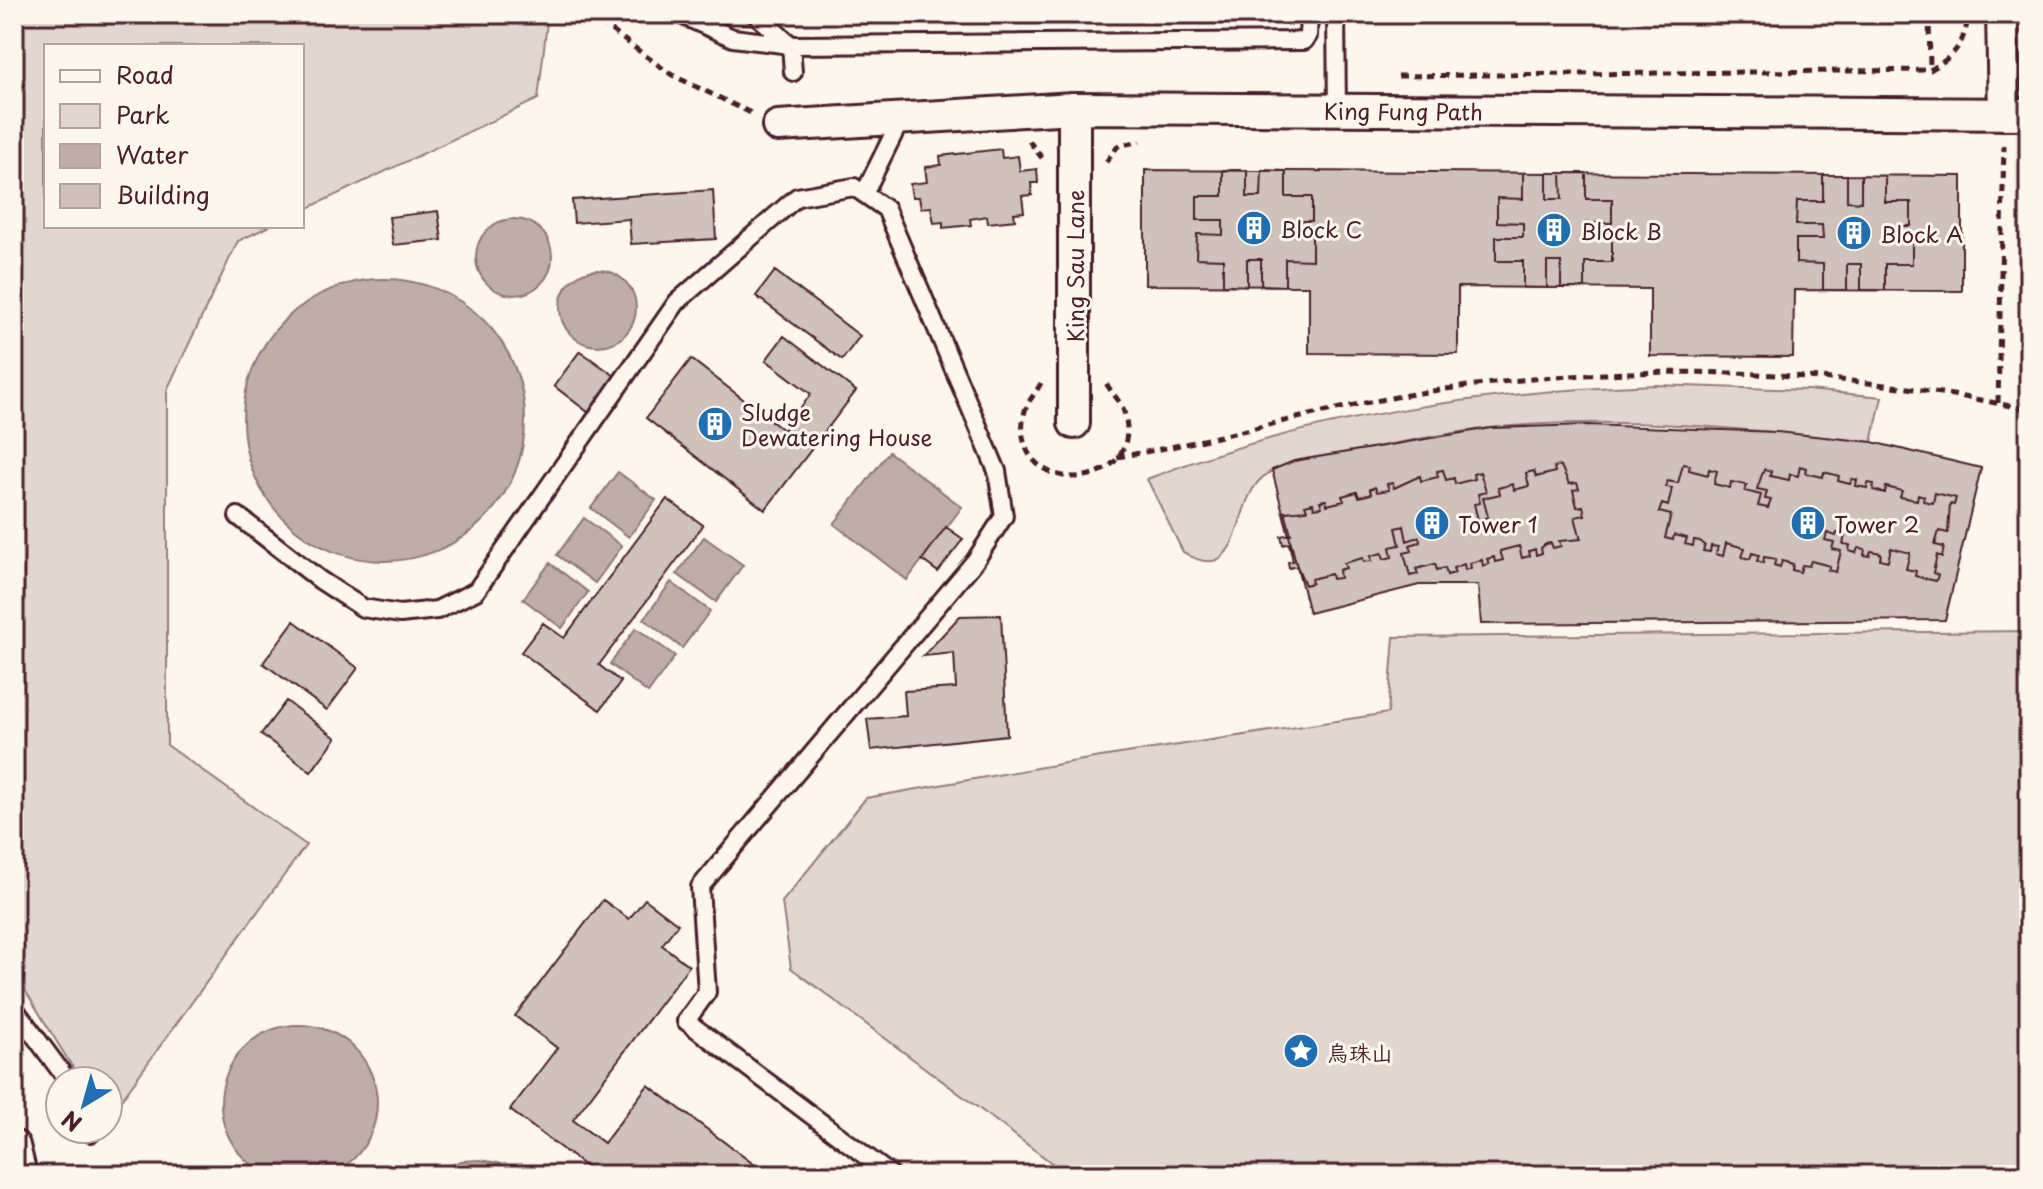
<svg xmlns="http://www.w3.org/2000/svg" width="2043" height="1189" font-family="'Playpen Sans','LXGW WenKai TC',sans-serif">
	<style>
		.built { fill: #eee7de }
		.green { fill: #e2d7d0; stroke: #967b7e; stroke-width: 2 }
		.water { fill: #bfadaa; stroke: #907477; stroke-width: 2 }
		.building { fill: #cfc2bc; stroke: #4a1f2b; stroke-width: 2 }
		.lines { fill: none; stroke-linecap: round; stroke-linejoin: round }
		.service-casing { stroke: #4a1f2b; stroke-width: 22 }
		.minor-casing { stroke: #4a1f2b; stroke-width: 36 }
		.path { stroke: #4a1f2b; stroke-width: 5; stroke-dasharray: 8 6; stroke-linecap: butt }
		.service { stroke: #fbf7ec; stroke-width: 16 }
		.minor { stroke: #fbf7ec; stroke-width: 30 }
		.labels { text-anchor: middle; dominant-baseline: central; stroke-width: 6; stroke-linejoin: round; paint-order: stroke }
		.street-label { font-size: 22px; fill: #4a1f2b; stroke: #fbf7ec }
		.poi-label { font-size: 22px; fill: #4a1f2b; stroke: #fbf7ec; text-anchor: start }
	</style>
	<rect width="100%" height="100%" fill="#fbf7ec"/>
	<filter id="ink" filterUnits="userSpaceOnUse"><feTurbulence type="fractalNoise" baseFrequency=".0125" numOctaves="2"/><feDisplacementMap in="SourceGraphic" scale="16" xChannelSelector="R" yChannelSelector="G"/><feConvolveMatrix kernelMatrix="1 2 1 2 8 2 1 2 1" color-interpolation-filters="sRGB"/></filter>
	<g filter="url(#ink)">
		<!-- built -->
		<path class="built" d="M2015,131L2029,133V409L2021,408Z"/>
		<!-- green -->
		<path class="green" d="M14,14H548L538,99L302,211V46H46V226H270L238,241L167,390V745L306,845L108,1118V1081H81L14,972Z
			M1655,385L1807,390L1882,397L1872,442C1747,429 1616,415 1491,428C1441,433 1391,445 1342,453C1314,458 1284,459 1262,478C1232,503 1243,590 1183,552L1147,479C1309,415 1481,392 1655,385Z
			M2029,631V1175H1068L791,968L782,902L866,798L1094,758L1388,713L1394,637Z"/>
		<!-- water -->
		<path class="water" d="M476 257a38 38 0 1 1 76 0a38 38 0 1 1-76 0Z
			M560 308a38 38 0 1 1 76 0a38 38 0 1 1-76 0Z
			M243 420a141 141 0 1 1 282 0a141 141 0 1 1-282 0Z
			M889,452L962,507L907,580L834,524Z
			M618,472L656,500L629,537L591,508Z
			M584,518L622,546L595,583L557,555Z
			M704,537L743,565L716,602L677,574Z
			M550,563L588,592L562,628L523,599Z
			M671,582L710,611L682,648L644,619Z
			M636,628L675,656L648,693L610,664Z
			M221 1103a78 78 0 1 1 156 0a78 78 0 1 1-156 0Z
			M480,1160L498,1163L522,1175H428L461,1161Z"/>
		<!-- building -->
		<path class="building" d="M1001,149L1002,158L1018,156L1020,171L1037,169L1038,183H1031L1032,195L1022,196L1024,212L1014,213L1015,220L988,223L987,216L970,219L971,225L943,228V222L934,223L931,207L921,208L919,197H912L910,184L927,182L925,167L941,165L940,156Z
			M1145,170L1962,176V291L1794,290L1793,357L1650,356V289L1458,287V354L1309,353V286L1145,285Z
			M1223,170H1247V197H1261L1262,170L1286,171V197H1312V221H1286V235L1312,236V260L1285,259V286L1261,285V259H1247V286L1223,285V259L1196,258L1197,234L1223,235V220H1197V196H1223Z
			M1523,173H1547V199H1562L1561,173H1586V199H1612V223H1586L1585,238H1612V262H1585V288H1561V262H1547V288H1523V261H1496V237H1523V223L1497,222V198L1523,199Z
			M1823,175H1847V201L1861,202V175L1885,176V202H1911V226H1885V240H1912V264H1885V290H1861V264H1847V290H1823V264L1796,263V239H1823L1822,225H1796L1797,201H1823Z
			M713,190L716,239L631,244L629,219L574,223L572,200Z
			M438,211L442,240L393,245L389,217Z
			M775,271L860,336L842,360L756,296Z
			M784,336L856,391L765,510L646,418L691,359L783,430L811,394L766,360Z
			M580,351L619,379L593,416L554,386Z
			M1587,425L1777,432L1872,442L1981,468L1945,620L1481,624L1478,585H1419L1309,613L1272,470L1294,461L1491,428Z
			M1683,464L1690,465L1689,470L1708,475L1709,469L1717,471L1714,484L1730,488L1731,482L1747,485L1745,491L1761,495L1758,506L1768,508L1771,500L1765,499L1767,491L1757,489L1764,469L1771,471L1770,476L1789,480L1790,474L1798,476L1800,466L1806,468L1805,473L1823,477L1824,472L1839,476L1838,481L1850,484L1852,479L1857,480L1856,486L1867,488L1868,483L1874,484L1873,490L1885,493L1886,487L1902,491L1900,497L1917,500L1918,494L1924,496L1923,501L1933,503L1935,493L1956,498L1954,505L1950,504L1948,533L1939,531L1935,545L1944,547L1942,557L1937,555L1933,573L1938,575L1936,581L1915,576L1916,571L1906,569L1910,553L1891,548L1888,561L1880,559L1881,553L1871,551L1869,556L1864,555L1865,549L1858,548L1856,553L1849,551L1850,545L1843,544L1845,535L1837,533L1836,536L1827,533L1825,540L1834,542L1832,549L1841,551L1836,572L1828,570L1830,566L1811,561L1809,566L1802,565L1800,572L1792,570L1793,564L1782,561L1780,567L1774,565L1776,559L1764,557L1763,563L1757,561L1759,555L1752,553L1750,559L1742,557L1745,548L1726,543L1723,556L1716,554L1718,547L1711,546L1710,552L1703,551L1705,545L1700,541L1694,540L1693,546L1685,544L1687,538L1674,535L1673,540L1665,538L1671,515L1659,512L1662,504L1668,506L1672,488L1666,487L1667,481L1678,483Z
			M1561,466L1569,484L1577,483L1579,489L1573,490L1577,507L1583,506L1585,515L1575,517L1581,539L1559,541L1561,546L1553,548L1551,543L1546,544L1541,548L1542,553L1536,555L1535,549L1529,551L1530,556L1522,558L1519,546L1500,551L1503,560L1495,562L1494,557L1487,559L1489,564L1483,566L1482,560L1470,563L1471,568L1465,570L1464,564L1453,568L1455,573L1447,575L1445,568L1437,570L1435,564L1416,569L1418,574L1410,576L1404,553L1412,551L1410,545L1420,542L1419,537L1407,541L1404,526L1396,528L1400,545L1390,547L1392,557L1384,559L1382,553L1371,556L1372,561L1364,562L1363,558L1344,563L1346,568L1339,570L1340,578L1332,579L1331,574L1311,579L1312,583L1305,585L1297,566L1289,568L1288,562L1293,561L1289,543L1283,545L1281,536L1291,534L1285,512L1307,510L1305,505L1313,503L1314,508L1322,507L1320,501L1326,500L1327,505L1344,501L1342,496L1357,492L1359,497L1371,494L1370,489L1375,487L1377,492L1389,490L1387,484L1393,483L1394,488L1420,476L1421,481L1438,477L1437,471L1443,470L1446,480L1454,478L1455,484L1474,479L1473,474L1480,472L1486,492L1478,494L1480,503L1474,504L1478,520L1488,517L1483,498L1500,494L1498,488L1513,484L1514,490L1529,486L1526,473L1534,471L1536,477L1555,472L1554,467Z
			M667,499L703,525L599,665L621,682L600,710L521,652L543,623L564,638Z
			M946,527L963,539L938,572L922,560Z
			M1001,615L1007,735L871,750L867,719L906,716L904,691L956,688L954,653L923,656L960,616Z
			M294,621L358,668L327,710L263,663Z
			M286,701L336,738L311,772L261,734Z
			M645,899L678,924L662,945L689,966L573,1120L604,1143L648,1085L768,1175H597L510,1110L557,1048L515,1016L603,900L629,919Z"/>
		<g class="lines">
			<defs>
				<path id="service" d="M679,14L733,38L791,45L1304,41L1308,36L1309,14
					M755,14L791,45L793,72
					M1336,14L1337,112
					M864,194L901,119
					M238,516L320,580L363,608L400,614L437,610L476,591L677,302L797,197L854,187L886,209L997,471L1004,516L975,561L700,887L707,992L686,1021L891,1175
					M14,1008L68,1081
					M90,1129L91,1133"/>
				<g id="minor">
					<path d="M2002,14L2004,114"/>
					<path id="s1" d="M778,126L1074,108L2029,114"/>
					<path d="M1074,423V108"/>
					<path d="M14,1146L21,1175"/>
				</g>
			</defs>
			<!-- service casing -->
			<use href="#service" class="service-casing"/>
			<!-- minor casing -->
			<use href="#minor" class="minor-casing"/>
			<!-- path -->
			<path class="path" d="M589,14L672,75L751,113
				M1929,14L1930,70
				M1398,76L1930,70C1954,56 1964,45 1968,17
				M1029,141L1042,158
				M1106,162L1118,146L1140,141
				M1041,383C1035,395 1026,402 1024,415C1007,500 1145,495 1125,415C1122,402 1112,394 1106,383
				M1998,403L2004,145
				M1117,457C1221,440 1321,408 1426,392C1626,361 1831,366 2029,410"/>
			<!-- service -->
			<use href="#service" class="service"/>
			<!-- minor -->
			<use href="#minor" class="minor"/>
		</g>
	</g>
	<!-- icons -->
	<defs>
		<symbol id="building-disc" viewBox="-11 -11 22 22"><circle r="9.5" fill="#1f6fb2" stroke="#fbf7ec"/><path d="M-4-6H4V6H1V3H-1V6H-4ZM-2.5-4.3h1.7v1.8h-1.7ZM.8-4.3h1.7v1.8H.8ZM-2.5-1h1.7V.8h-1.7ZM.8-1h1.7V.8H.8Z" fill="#fff"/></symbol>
		<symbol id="sight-disc" viewBox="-11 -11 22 22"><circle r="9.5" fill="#1f6fb2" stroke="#fbf7ec"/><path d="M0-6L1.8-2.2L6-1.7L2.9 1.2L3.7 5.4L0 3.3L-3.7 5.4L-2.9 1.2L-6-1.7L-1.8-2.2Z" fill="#fff"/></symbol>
	</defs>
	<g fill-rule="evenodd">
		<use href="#building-disc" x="1234" y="208" width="40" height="40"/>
		<use href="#building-disc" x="1534" y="210" width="40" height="40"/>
		<use href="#building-disc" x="1834" y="213" width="40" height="40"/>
		<use href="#building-disc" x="695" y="404" width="40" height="40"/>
		<use href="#building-disc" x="1412" y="503" width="40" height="40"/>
		<use href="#building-disc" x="1788" y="503" width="40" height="40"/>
		<use href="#sight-disc" x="1281" y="1031" width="40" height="40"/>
	</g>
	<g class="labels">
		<!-- street labels -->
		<g class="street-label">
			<text stroke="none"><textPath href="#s1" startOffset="626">King Fung Path</textPath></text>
			<text transform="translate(1074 266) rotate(-90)">King Sau Lane</text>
		</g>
		<!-- poi labels -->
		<g class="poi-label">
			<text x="1280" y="228">Block C</text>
			<text x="1580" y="230">Block B</text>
			<text x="1880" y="233">Block A</text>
			<text x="741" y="411">Sludge<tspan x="741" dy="25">Dewatering House</tspan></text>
			<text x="1458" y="523">Tower 1</text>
			<text x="1834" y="523">Tower 2</text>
			<text x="1327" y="1051">烏珠山</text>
		</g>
	</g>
	<!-- margin -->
	<rect width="2043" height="1189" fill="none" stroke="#fbf7ec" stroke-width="48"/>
	<rect x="24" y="24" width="1995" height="1141" fill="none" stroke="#4a1f2b" stroke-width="3" filter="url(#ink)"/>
	<!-- legend -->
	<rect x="44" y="44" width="260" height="184" fill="#fbf7ec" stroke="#b4a19f" stroke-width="2"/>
	<rect x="60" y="70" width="40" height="12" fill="#fbf7ec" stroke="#b4a19f" stroke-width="2"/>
	<text x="116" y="84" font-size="24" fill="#4a1f2b">Road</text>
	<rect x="60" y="104" width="40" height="24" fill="#e2d7d0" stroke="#b4a19f" stroke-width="2"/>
	<text x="116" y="124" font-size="24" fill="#4a1f2b">Park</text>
	<rect x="60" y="144" width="40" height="24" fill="#bfadaa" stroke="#b4a19f" stroke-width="2"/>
	<text x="116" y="164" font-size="24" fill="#4a1f2b">Water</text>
	<rect x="60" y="184" width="40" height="24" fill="#cfc2bc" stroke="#b4a19f" stroke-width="2"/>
	<text x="116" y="204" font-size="24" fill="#4a1f2b">Building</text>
	<!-- north arrow -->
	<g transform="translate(84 1105) rotate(217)"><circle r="38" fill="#fbf7ec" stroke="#b4a19f" stroke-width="2"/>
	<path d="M0-6L14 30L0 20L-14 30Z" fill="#1f6fb2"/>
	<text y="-12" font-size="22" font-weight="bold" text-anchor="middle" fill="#4a1f2b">N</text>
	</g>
</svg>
